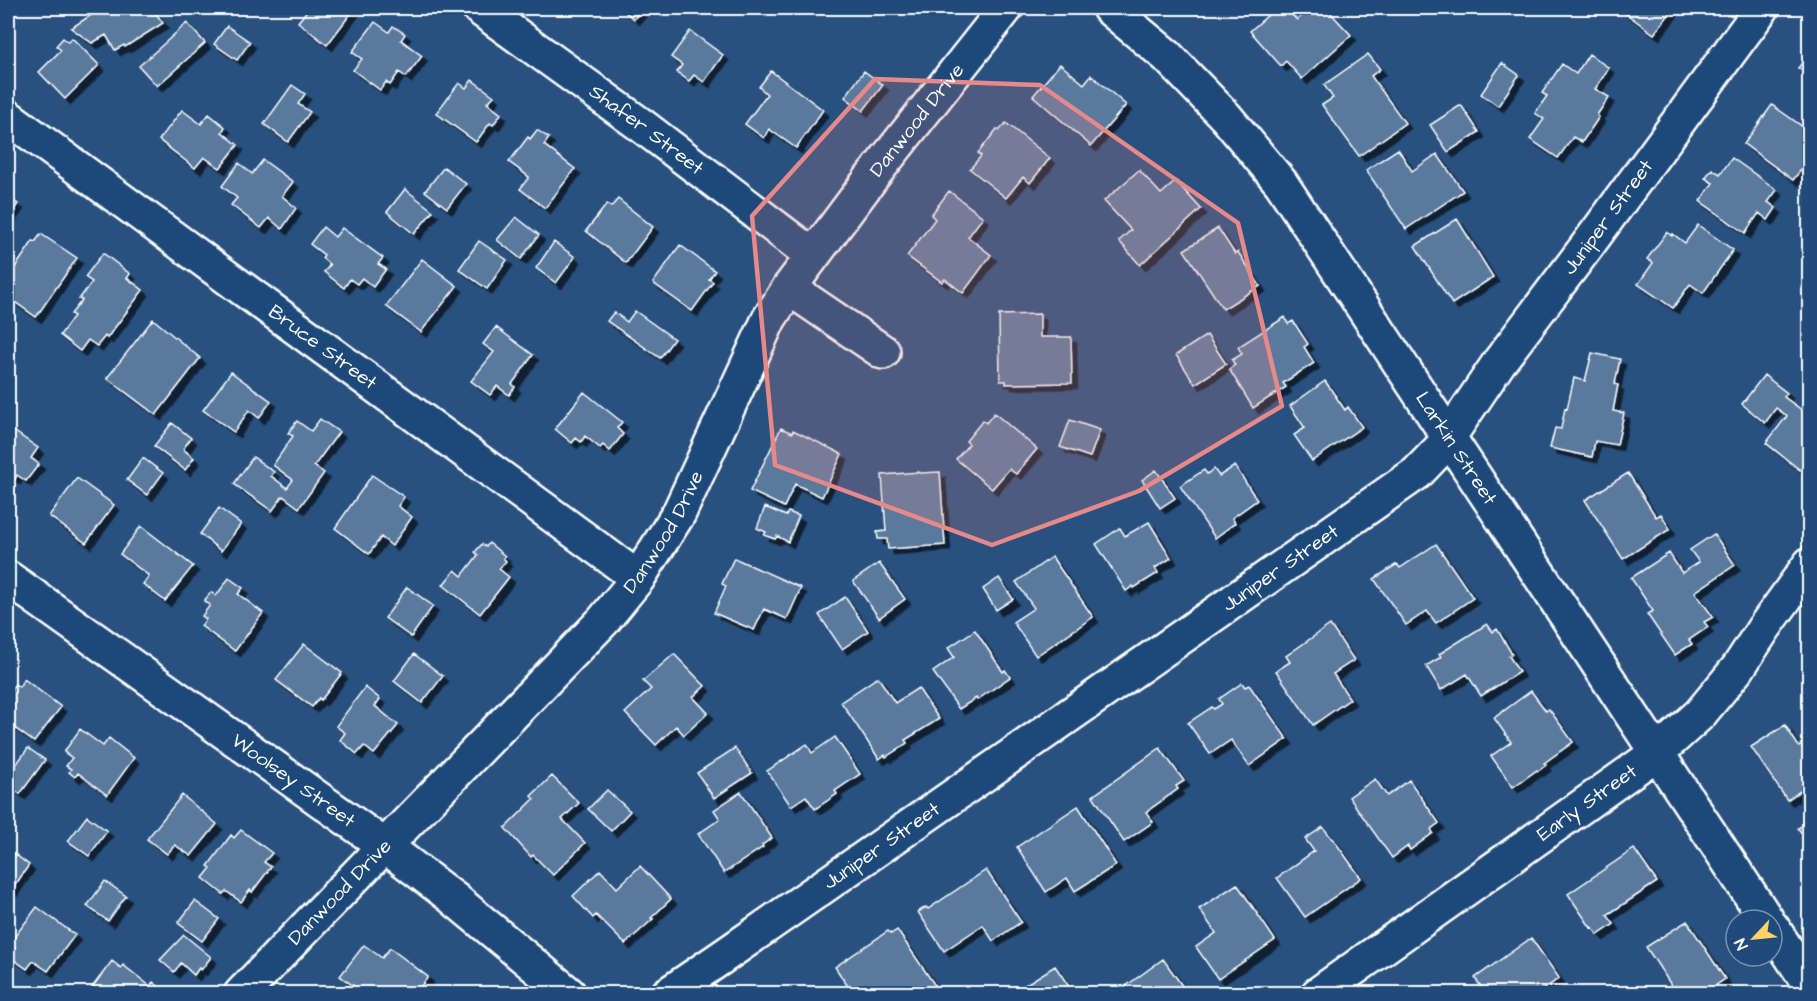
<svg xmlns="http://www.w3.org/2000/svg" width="1817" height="1001" font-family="'Architects Daughter',sans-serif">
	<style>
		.building { fill: #5a7a9d; stroke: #fff; stroke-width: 1.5; filter: url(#shadow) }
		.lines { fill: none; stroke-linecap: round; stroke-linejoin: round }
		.minor-casing { stroke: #fff; stroke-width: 38 }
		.minor { stroke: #1f4a7a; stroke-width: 33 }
		.marked { fill: #e88989; fill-opacity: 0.2; stroke: #e88989; stroke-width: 4.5; stroke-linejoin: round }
		.labels { text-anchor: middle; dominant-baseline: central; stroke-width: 5; stroke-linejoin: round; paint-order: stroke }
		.street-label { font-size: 20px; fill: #fff; stroke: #1f4a7a }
	</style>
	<defs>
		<filter id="shadow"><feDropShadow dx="5.5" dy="5.5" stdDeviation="0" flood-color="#0009"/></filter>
	</defs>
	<rect width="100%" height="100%" fill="#28517f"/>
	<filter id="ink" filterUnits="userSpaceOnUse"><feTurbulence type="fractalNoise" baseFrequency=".0167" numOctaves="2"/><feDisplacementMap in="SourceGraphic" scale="12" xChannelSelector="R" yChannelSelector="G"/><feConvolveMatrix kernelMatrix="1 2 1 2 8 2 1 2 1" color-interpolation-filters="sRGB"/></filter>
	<g filter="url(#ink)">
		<!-- building -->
		<path class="building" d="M102,8H141L143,10L145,8H152L163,23L125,47L124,45L115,50L106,35L92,43L71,28Z
			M309,8H355L327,45L298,22Z
			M620,8H648L646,10L643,8L634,19Z
			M1276,8H1285L1297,20L1311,8H1326L1351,35L1302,79L1286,61L1281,66L1250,31Z
			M1623,8H1674L1654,34L1621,10Z
			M375,22L389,32L393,26L405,34L401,40L422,56L406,77L399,72L390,85L386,82L380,90L353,70L362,59L352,52Z
			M187,23L205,43L157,86L139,66Z
			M227,26L250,42L237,60L214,44Z
			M690,31L723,55L704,82L694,75L689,81L677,72L682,65L671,57Z
			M63,38L68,42L72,38L99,65L65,99L39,72L61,50L56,46Z
			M1810,52V76L1798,68Z
			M1368,54L1380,69L1371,76L1405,123L1359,156L1322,105L1333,98L1324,85Z
			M1589,54L1609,68L1595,89L1609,97L1597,115L1599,117L1582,142L1573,137L1558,158L1530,139L1544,119L1535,113L1547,96L1542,93L1562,64L1576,74Z
			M1502,63L1519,75L1498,106L1481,94Z
			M1060,64L1084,84L1091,75L1126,105L1091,146L1033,96Z
			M771,71L823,110L796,148L769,129L764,138L745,124L767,94L759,87Z
			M864,71L883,85L863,111L845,97Z
			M472,80L494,96L487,103L501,114L493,125L490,123L476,142L436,113L459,83L466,88Z
			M292,85L305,94L298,104L310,112L288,142L264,124Z
			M1461,105L1479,132L1448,152L1430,125Z
			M1772,105L1810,132V158L1793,180L1744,144Z
			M182,110L201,124L209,114L225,127L222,132L238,145L220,168L204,157L195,168L159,140Z
			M1006,123L1050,158L1030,183L1023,177L1006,198L970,169L981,156L978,153L997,129L999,131Z
			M537,130L549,138L544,145L575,169L545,208L520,189L529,177L509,162L528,137L530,139Z
			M1398,149L1412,171L1437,154L1463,191L1406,229L1366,170Z
			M1732,158L1777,190L1768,202L1776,208L1768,220L1759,213L1745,233L1700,201L1713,183L1705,178L1712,169L1720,174Z
			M263,160L293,182L282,196L296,208L282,229L269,218L261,228L231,205L237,198L222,186L239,163L252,174Z
			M444,167L466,184L447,208L425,191Z
			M1139,170L1161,194L1176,181L1201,209L1140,265L1119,241L1131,230L1104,201Z
			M405,189L433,211L414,234L387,212Z
			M949,191L983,217L968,237L991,255L963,293L945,279L942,282L907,256L935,219L931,215Z
			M8,197L18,204L8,218Z
			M618,199L653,227L626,263L586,231L607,204L611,207Z
			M516,217L539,235L521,259L497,240Z
			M1457,219L1493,277L1452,304L1415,246Z
			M1698,225L1733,250L1703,293L1690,284L1673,308L1638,284L1653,263L1647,259L1667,232L1672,236L1673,234L1685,243Z
			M323,227L335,237L342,228L383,258L378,264L386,269L373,287L362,278L357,284L350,279L344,288L324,272L330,265L322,258L324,255L310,244Z
			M1218,228L1235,254L1238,252L1260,286L1223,309L1184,250Z
			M41,234L77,258L36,317L8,297V278L33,241L35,242Z
			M479,241L507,260L487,289L459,269Z
			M554,242L575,257L556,283L536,268Z
			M680,245L715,271L709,279L713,282L692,311L653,283Z
			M103,253L130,274L127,278L143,290L107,338L105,336L97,346L88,340L80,351L60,335L74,316L71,314L82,300L79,299L92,282L85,277Z
			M422,259L457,286L421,332L386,306Z
			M635,311L674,339L660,358L607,321L614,312L627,322Z
			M1040,314V337H1071L1072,383L1006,384V381H1000L999,315Z
			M1285,317L1288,324L1293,321L1308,344L1304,347L1314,363L1283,383L1286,387L1253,408L1229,369L1235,365L1232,360L1242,354L1238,347Z
			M153,319L200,358L156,415L107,378Z
			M496,327L533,355L512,384L515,387L509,395L497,386L490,395L471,381L494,352L483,344Z
			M1207,335L1226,364L1195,384L1176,355Z
			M1592,353L1620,359L1615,384L1618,385L1613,411L1624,413L1617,445L1595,441L1592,457L1550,448L1555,428L1561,429L1565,408L1567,409L1574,378L1585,381Z
			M231,372L271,401L259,418L249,410L234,432L203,410Z
			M1764,375L1787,393L1784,397L1810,416V457L1800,470L1766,443L1787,416L1776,408L1765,423L1742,404Z
			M1325,381L1345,410L1348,407L1362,427L1312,461L1294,435L1305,428L1290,406Z
			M584,392L622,422L617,428L623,434L610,451L603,445L600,448L585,436L581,442L576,438L572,443L555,429Z
			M994,413L1037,449L1016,474L1009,469L992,489L956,459L969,444L966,441L983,420L986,423Z
			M320,419L339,432L314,466L324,473L299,508L283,496L272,511L234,484L253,457L274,472L271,476L287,488L293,480L273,465L293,436L288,433L297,421L311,431Z
			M1070,420L1100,430L1090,457L1060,447Z
			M172,423L191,438L183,449L194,458L185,470L154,446Z
			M8,427L38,448L31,458L39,464L26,481L17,475L15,479L10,475L8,478Z
			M781,428L792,433L793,430L842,454L822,497L795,484L784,507L750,491Z
			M143,458L163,473L147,495L127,480Z
			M1235,466L1257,500L1232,518L1235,523L1215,538L1180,486L1204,470L1207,474L1214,469L1219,476Z
			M1156,470L1175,498L1160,508L1142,480Z
			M919,472L920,473L940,472L945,545L888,549L887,539H878L877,532L886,531L882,475Z
			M1628,473L1656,517L1661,514L1670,529L1623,559L1585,500Z
			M372,475L404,497L398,506L412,517L392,546L381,537L369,554L335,528Z
			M77,478L114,505L86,543L49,516Z
			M765,507L786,516L788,512L799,516L788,542L777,536L775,539L764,535L766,532L757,528Z
			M219,508L241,524L221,551L200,534Z
			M1149,522L1171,558L1155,568L1158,573L1134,588L1133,586L1126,591L1096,544L1120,528L1125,536Z
			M141,526L193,566L165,601L143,584L149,576L120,554Z
			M1714,534L1735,565L1695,592L1713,617L1704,622L1708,627L1689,640L1692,644L1675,655L1647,614L1653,611L1631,578L1669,553L1682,573L1699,562L1690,550Z
			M489,543L505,556L503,558L506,561L499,569L509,577L480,614L443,585L455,570L462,576L478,555L475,552L482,544L486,547Z
			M1436,544L1473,598L1436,623L1427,611L1406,625L1374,579L1397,564L1400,568Z
			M1052,557L1093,617L1036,656L1013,622L1034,608L1016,582Z
			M734,558L801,588L787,619L764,609L754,630L714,613L726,586L722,584Z
			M879,563L905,599L879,618L853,581Z
			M229,578L243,588L238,594L263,613L235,651L201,626L206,619L202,616L210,605L204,601L211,592L216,596Z
			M999,578L1013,599L996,610L983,589Z
			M407,587L433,606L411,637L385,618Z
			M845,597L868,631L842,649L819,615Z
			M1487,624L1493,632L1497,629L1512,654L1509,656L1519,672L1481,696L1467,674L1441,690L1426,666L1441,657L1439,654Z
			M1330,625L1354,660L1333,674L1350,699L1313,725L1276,671L1290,662L1286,656Z
			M975,630L1003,672L1005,670L1010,677L977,700L976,698L959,709L933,672L954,657L948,648Z
			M304,644L342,673L321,700L319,698L312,707L276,680Z
			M414,654L443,676L422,703L394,681Z
			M674,654L705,686L693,697L708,713L684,735L676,726L656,745L625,713L651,689L643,681Z
			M878,677L895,703L918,688L939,719L905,740L907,743L886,757L885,755L879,759L841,702Z
			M24,679L61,707L34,742L8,723V689L10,691L15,684L19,687Z
			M1242,683L1245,687L1249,685L1287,739L1249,766L1231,740L1210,754L1188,723L1212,707L1214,709L1222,704L1219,699Z
			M365,687L380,699L375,706L398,725L374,754L364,746L357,754L340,740L345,733L336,726Z
			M1531,691L1546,711L1549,709L1573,742L1544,763L1546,765L1538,771L1537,770L1513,787L1491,756L1511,742L1494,718Z
			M1785,725L1799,747L1810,741V784L1787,800L1751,747Z
			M80,729L103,746L109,738L134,758L107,795L78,773L75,777L69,772L71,769L66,766L72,758L64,752Z
			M835,737L860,774L835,791L837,794L815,809L806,796L791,806L767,771L807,744L812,753Z
			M28,748L45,760L20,794L8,785V776Z
			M735,748L752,773L714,798L697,773Z
			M1160,748L1184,781L1176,786L1178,789L1146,812L1153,822L1124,842L1093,796Z
			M552,776L579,803L562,819L585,843L553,875L533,855L531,857L505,828L534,799L531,796Z
			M1375,779L1387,796L1409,780L1439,823L1431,829L1433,833L1410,850L1408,846L1392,858L1349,797Z
			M607,790L630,811L611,831L588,809Z
			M741,792L772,838L762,845L763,847L724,873L698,834L720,819L714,810Z
			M182,795L217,824L191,856L175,845L167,854L147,839Z
			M1078,806L1116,865L1075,891L1067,878L1046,892L1017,847Z
			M87,816L107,831L89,856L68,841Z
			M1810,821V846L1798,828Z
			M1323,827L1332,839H1333L1361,878L1305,917L1277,878L1314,851L1305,839Z
			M241,830L272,853L264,862L271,867L252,892L250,890L241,902L226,891L223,894L203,878L211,868L208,866L231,835L234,838Z
			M8,849L29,865L11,891L8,888Z
			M1634,849L1657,882L1607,915L1614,924L1598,935L1592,927L1591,928L1568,894Z
			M640,866L671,899L651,918L653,919L625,944L596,915L593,918L573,896L600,870L617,888Z
			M986,870L1021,922L993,941L983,925L944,951L918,912L926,907L928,909Z
			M105,881L126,896L108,921L87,906Z
			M1237,884L1275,940L1218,979L1196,947L1216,933L1199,909Z
			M195,901L219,919L202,941L178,923Z
			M37,907L75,935L48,971L33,961L27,969L9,956L15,948L9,944Z
			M1687,921L1725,979L1703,994H1677L1646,947Z
			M897,930L936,987L927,994H886L882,987L872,994H853L835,967L888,931L891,934Z
			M184,935L211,957L201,970L199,968L194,975L181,963L174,972L160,960Z
			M1531,938L1559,978L1538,994H1486L1475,978Z
			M364,945L382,958L390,948L428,977L415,994H357L359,990L340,976Z
			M1163,959L1188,994H1115Z
			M112,961L121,968L123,965L150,986L153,982L163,990L160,994H87Z
			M1055,966L1074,994H1024L1020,988Z"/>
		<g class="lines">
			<defs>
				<g id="minor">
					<path id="s1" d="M479,8L641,125L812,255"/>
					<path id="s2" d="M1109,8L1167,56L1226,117L1281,183L1767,920"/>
					<path id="s3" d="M8,117L638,578"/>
					<path d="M789,288L883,352"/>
					<path id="s4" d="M8,578L385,846L453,898L569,994"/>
					<path d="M1772,927L1810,985"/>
					<path id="s5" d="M241,994L603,621L638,578L679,513L769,319L789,288L872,177L1006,8"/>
					<path id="s6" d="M668,994L728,953L1417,473L1442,447L1500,361L1587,246L1762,8"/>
					<path id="s7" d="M1318,994L1657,753L1700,714L1738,668L1764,628L1810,564"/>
				</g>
			</defs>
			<!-- minor casing -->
			<use href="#minor" class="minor-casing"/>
			<!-- minor -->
			<use href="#minor" class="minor"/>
		</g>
	</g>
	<!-- marked area -->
	<path class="marked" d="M875,79L1040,85L1238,223L1282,406L1139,491L992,545L775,465L752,216Z"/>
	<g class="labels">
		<!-- street labels -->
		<g class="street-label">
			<text stroke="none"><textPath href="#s5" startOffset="1114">Danwood Drive</textPath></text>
			<text stroke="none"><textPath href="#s1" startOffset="207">Shafer Street</textPath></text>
			<text stroke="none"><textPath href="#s6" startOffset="1232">Juniper Street</textPath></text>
			<text stroke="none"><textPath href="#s3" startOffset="390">Bruce Street</textPath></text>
			<text stroke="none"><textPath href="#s2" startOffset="564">Larkin Street</textPath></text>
			<text stroke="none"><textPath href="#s5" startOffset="628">Danwood Drive</textPath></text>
			<text stroke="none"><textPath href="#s6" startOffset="746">Juniper Street</textPath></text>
			<text stroke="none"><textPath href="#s4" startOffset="350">Woolsey Street</textPath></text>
			<text stroke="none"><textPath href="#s7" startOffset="330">Early Street</textPath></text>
			<text stroke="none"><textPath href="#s6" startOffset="260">Juniper Street</textPath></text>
			<text stroke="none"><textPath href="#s5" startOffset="142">Danwood Drive</textPath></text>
		</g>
	</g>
	<!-- margin -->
	<rect width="1817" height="1001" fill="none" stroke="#1f4a7a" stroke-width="30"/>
	<rect x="15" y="15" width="1787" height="971" fill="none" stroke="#fff" stroke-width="2" filter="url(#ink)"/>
	<!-- north arrow -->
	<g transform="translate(1754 938) rotate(244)"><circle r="28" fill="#1f4a7a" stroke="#7992af" stroke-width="1.5"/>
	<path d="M0-4.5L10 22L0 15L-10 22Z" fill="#ffd166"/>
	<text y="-9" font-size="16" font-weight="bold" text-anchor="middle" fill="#ffffff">N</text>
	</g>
</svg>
